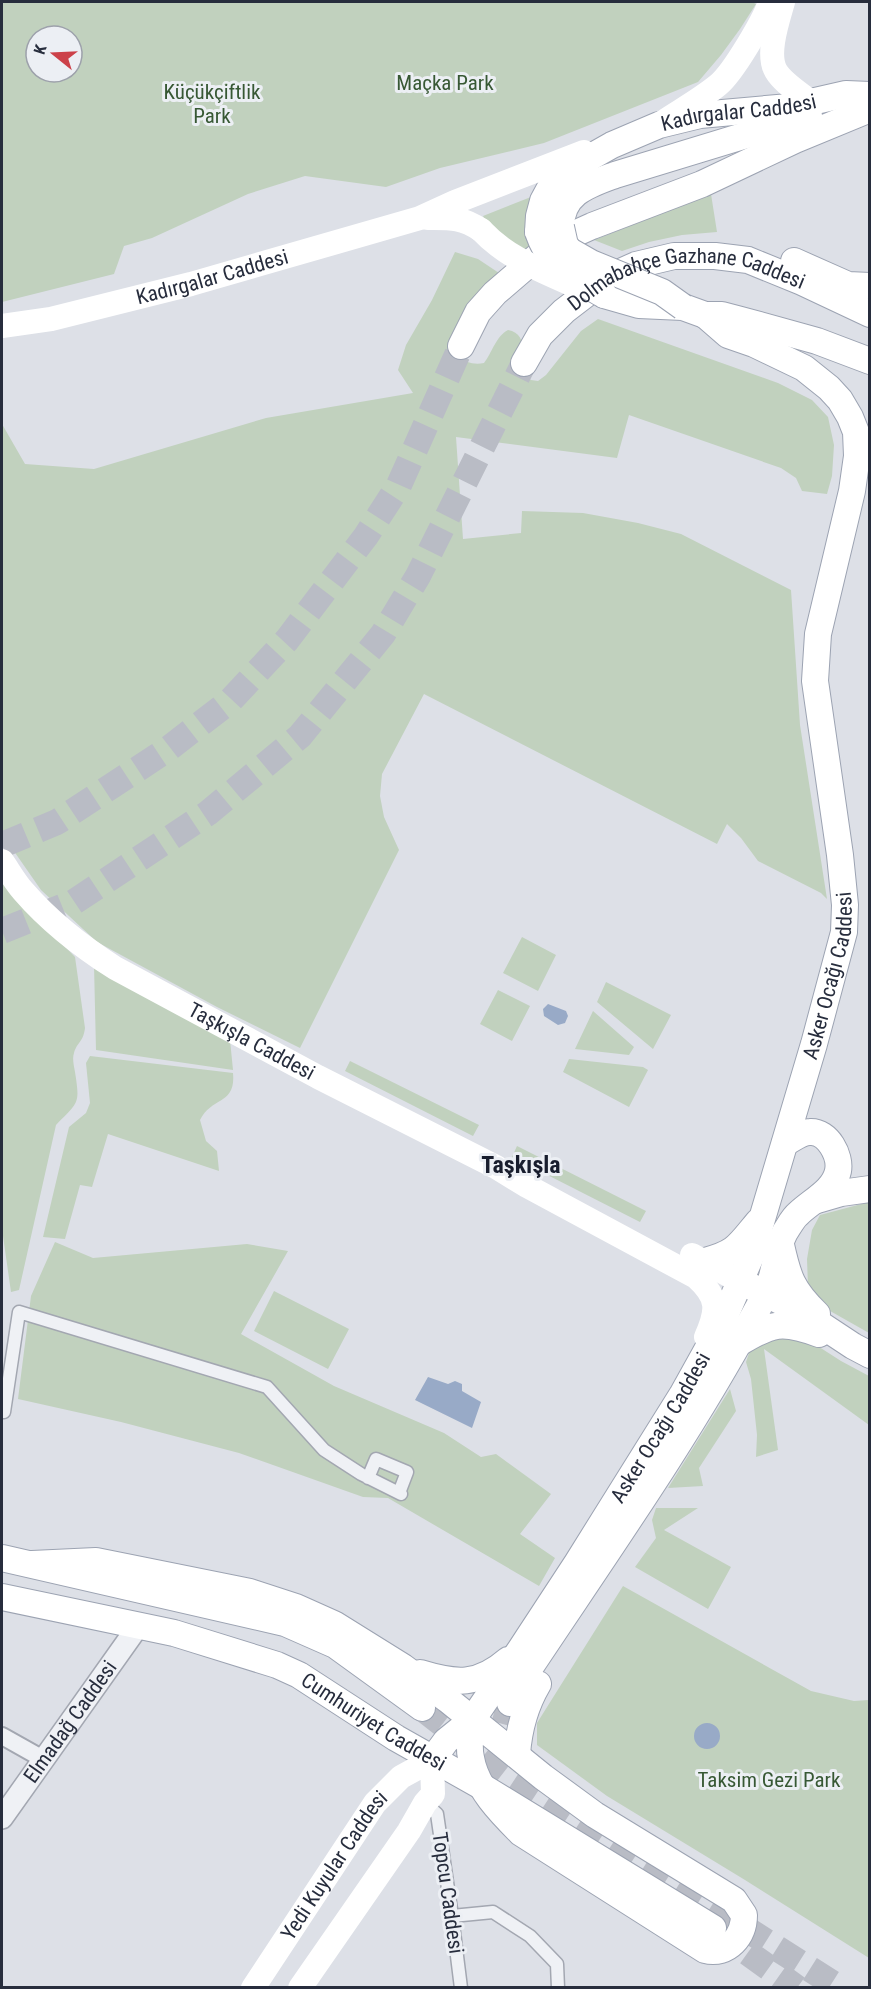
<svg xmlns="http://www.w3.org/2000/svg" width="871" height="1989" font-family="'Roboto Condensed',sans-serif">
	<style>
		.green { fill: #c1d1be; fill-rule: evenodd }
		.water { fill: #98aac7 }
		.lines { fill: none; stroke-linecap: round; stroke-linejoin: round }
		.primary-tunnel { stroke: #b9bcc5; stroke-width: 26; stroke-dasharray: 26 13; stroke-linecap: butt }
		.pedestrian-casing { stroke: #a3a7b1; stroke-width: 15 }
		.minor-casing { stroke: #a3a7b1; stroke-width: 20 }
		.tertiary-casing { stroke: #a3a7b1; stroke-width: 24 }
		.primary-casing { stroke: #9ca3b2; stroke-width: 28 }
		.pedestrian { stroke: #eff1f5; stroke-width: 12 }
		.minor { stroke: #eff1f5; stroke-width: 16 }
		.tertiary { stroke: #eff1f5; stroke-width: 21 }
		.secondary { stroke: #fff; stroke-width: 24 }
		.primary { stroke: #fff; stroke-width: 26 }
		.primary-bridge-casing { stroke: #9ca3b2; stroke-width: 28; stroke-linecap: butt }
		.secondary-bridge { stroke: #fff; stroke-width: 24 }
		.primary-bridge { stroke: #fff; stroke-width: 26 }
		.labels { text-anchor: middle; dominant-baseline: central; stroke-width: 6; stroke-linejoin: round; paint-order: stroke }
		.park-label { font-size: 21px; fill: #375834; stroke: #eceff4 }
		.street-label { font-size: 21px; fill: #272d3d; stroke: #eceff4 }
		.quarter-label { font-size: 24px; font-weight: bold; fill: #191e2e; stroke: #eceff4 }
	</style>
	<rect width="100%" height="100%" fill="#dde0e7"/>
	<!-- green -->
	<path class="green" d="M2,2H752L756,4L740,29L721,55L698,82L544,143L440,168L386,187L305,176L248,194L152,238L124,246L114,274L2,302ZM36,36H72V72H36Z
		M711,194L717,232L682,235L649,242L622,251L594,240Z
		M536,195C529,222 525,233 533,261L488,226L483,216Z
		M455,252L478,259L502,275L456,357C466,362 473,365 484,363C492,353 496,336 508,330C529,334 522,357 520,372L531,380L538,381L546,375L581,331L598,319L778,383L812,400L828,417L834,445L832,476L827,494L802,491L796,478L781,468L629,415L617,458L456,437L463,539L521,533L522,511L583,513L638,523L681,534L791,590L800,725L827,899L821,893L758,861L741,838L727,824L717,844L424,694L382,774L380,796L384,817L399,850L300,1048L217,1007L97,942L41,890L2,834V424L25,464L94,469L266,418L413,393L398,370L406,345L432,300Z
		M4,883L75,957L85,1028C83,1043 77,1042 74,1053C72,1059 74,1066 75,1072C80,1104 79,1102 56,1125L19,1290L11,1292L3,1236H2V885Z
		M522,937L556,955L538,991L503,973Z
		M94,965L230,1040L233,1070L96,1050Z
		M606,982L671,1015L653,1049L597,1002Z
		M498,990L530,1006L512,1041L480,1024Z
		M593,1011L634,1047L629,1055L575,1049Z
		M90,1056L233,1073C236,1105 212,1096 200,1120L206,1141L217,1151L219,1171L108,1134L92,1187L80,1185L65,1239L43,1237L69,1127L86,1113L90,1103L86,1063Z
		M569,1059L643,1067L648,1070L629,1107L563,1072Z
		M350,1061L479,1125L473,1136L345,1071Z
		M517,1146L646,1211L640,1222L512,1157Z
		M869,1202V1333L816,1303L808,1286L807,1259L812,1230L820,1215Z
		M55,1242L93,1258L247,1244L288,1251L241,1334L334,1386L444,1433L481,1457L496,1454L551,1494L520,1534L555,1558L539,1586L388,1498L363,1497L239,1453L121,1422L18,1399L31,1296Z
		M274,1291L349,1329L328,1369L254,1331Z
		M771,1333L813,1343L841,1361L869,1376V1425L764,1349L778,1450L756,1457L757,1435L751,1379L746,1362L752,1344Z
		M730,1389L736,1411L699,1468L703,1486L668,1488Z
		M656,1508H698L664,1530L731,1567L708,1609L635,1567L656,1538L652,1520Z
		M623,1586L811,1691L854,1701L869,1700V1958L745,1880L607,1796L537,1745V1723Z"/>
	<!-- water -->
	<path class="water" d="M548,1004L566,1011L568,1016L565,1023L558,1025L544,1016L543,1009Z
		M428,1377L448,1384L455,1381L462,1384V1391L481,1402L472,1428L415,1400Z
		M694 1736a13 13 0 1 1 26 0a13 13 0 1 1-26 0Z"/>
	<g class="lines">
		<!-- primary-tunnel -->
		<path class="primary-tunnel" d="M2,845L57,822L168,749L230,701L287,640L366,536L399,485L461,346
			M2,931L74,902L208,813L300,736L383,634L418,576L524,363
			M422,1708L505,1773L643,1864L840,1988
			M504,1763L502,1733L510,1703
			M716,1930L797,1988"/>
		<defs>
			<path id="pedestrian" d="M4,1412L19,1312L267,1387L324,1450L361,1474L401,1494
				M368,1478L376,1459L407,1472L399,1493
				M425,1803L437,1814L452,1916L461,1988
				M452,1916L493,1912L530,1936L557,1964L558,1988"/>
			<path id="minor" d="M2,1736L43,1759"/>
			<g id="tertiary">
				<path id="s1" d="M2,1818L139,1625"/>
			</g>
			<g id="primary">
				<path d="M561,227C561,193 588,185 615,175L809,116"/>
				<path id="s5" d="M538,232L539,216L543,201L550,188L559,175L612,145L659,125L700,115L789,107L846,94L870,95"/>
				<path d="M794,261L848,285L870,286"/>
				<path d="M604,295L639,305L683,307L705,315H722L741,320L817,341L870,361"/>
				<path d="M461,346L478,312L495,293L552,244L592,226L702,184L795,140L870,109"/>
				<path id="s6" d="M524,363L540,335L564,311L607,278L636,265L674,256H715L748,260L802,282L870,314"/>
				<path d="M817,1200L841,1193L870,1189"/>
				<path d="M781,1245C788,1277 792,1290 817,1314"/>
				<path d="M705,1261C736,1253 738,1246 758,1222"/>
				<path d="M750,1286L800,1311L853,1346L870,1355"/>
				<path d="M739,1343C772,1323 782,1320 819,1334"/>
				<path d="M2,1558L285,1623L335,1645L422,1708"/>
				<path d="M32,1564L96,1561L250,1592L296,1607L334,1624L403,1667L448,1700L543,1777L595,1815L734,1900L744,1915C744,1936 728,1956 705,1950L521,1833C501,1813 476,1788 471,1758C468,1746 471,1732 472,1720"/>
				<path id="s7" d="M2,1597L174,1633L277,1665L299,1675L396,1738L481,1786L713,1928"/>
				<path d="M420,1673C456,1684 478,1686 508,1660"/>
				<path d="M510,1703L519,1684C599,1563 684,1444 753,1317C760,1305 766,1293 771,1280C776,1264 777,1247 785,1232C789,1226 793,1218 798,1214C811,1201 834,1191 838,1171C841,1156 828,1131 810,1132C801,1132 793,1139 785,1143"/>
				<path d="M517,1754C519,1728 525,1706 538,1684"/>
				<path id="s8" d="M432,1760L446,1741L472,1720L520,1650L577,1563L682,1395L722,1323L751,1256L814,1044L844,932L845,905L840,855L815,681L818,634L852,491L857,456L856,432L850,417L840,400L829,388L804,368L754,344L728,335L705,315"/>
			</g>
		</defs>
		<!-- pedestrian casing -->
		<use href="#pedestrian" class="pedestrian-casing"/>
		<!-- minor casing -->
		<use href="#minor" class="minor-casing"/>
		<!-- tertiary casing -->
		<use href="#tertiary" class="tertiary-casing"/>
		<!-- primary casing -->
		<use href="#primary" class="primary-casing"/>
		<!-- pedestrian -->
		<use href="#pedestrian" class="pedestrian"/>
		<!-- minor -->
		<use href="#minor" class="minor"/>
		<!-- tertiary -->
		<use href="#tertiary" class="tertiary"/>
		<!-- secondary -->
		<g class="secondary">
			<path d="M783,2C778,20 766,54 776,71C783,83 800,93 811,102"/>
			<path d="M663,122C681,110 701,99 718,85C733,73 764,20 770,2"/>
			<path d="M428,218C450,218 462,217 481,230"/>
			<path id="s2" d="M2,326L51,319L191,284L420,218L455,202L584,152"/>
			<path id="s3" d="M2,861C9,871 15,882 23,891C49,921 82,947 115,968L318,1077L496,1167L527,1186L696,1277C719,1298 718,1310 706,1337"/>
			<path d="M692,1255L741,1282"/>
			<path id="s4" d="M253,1988L375,1803L401,1777L432,1760L433,1794L425,1803L409,1831L300,1988"/>
		</g>
		<!-- primary -->
		<use href="#primary" class="primary"/>
		<defs>
			<path id="primary-bridge" d="M561,227L565,245L570,251L591,263L662,292L683,307
				M538,232C550,268 573,277 604,295"/>
		</defs>
		<!-- primary-bridge casing -->
		<use href="#primary-bridge" class="primary-bridge-casing"/>
		<!-- secondary-bridge -->
		<path class="secondary-bridge" d="M481,230C508,259 543,271 578,287"/>
		<!-- primary-bridge -->
		<use href="#primary-bridge" class="primary-bridge"/>
	</g>
	<g class="labels">
		<!-- park labels -->
		<g class="park-label">
			<text x="445" y="83">Maçka Park</text>
			<text x="212" y="92">Küçükçiftlik<tspan x="212" dy="24">Park</tspan></text>
			<text x="769" y="1780">Taksim Gezi Park</text>
		</g>
		<!-- street labels -->
		<g class="street-label">
			<text stroke="none"><textPath href="#s5" startOffset="255">Kadırgalar Caddesi</textPath></text>
			<text stroke="none"><textPath href="#s2" startOffset="216">Kadırgalar Caddesi</textPath></text>
			<text stroke="none"><textPath href="#s6" startOffset="200">Dolmabahçe Gazhane Caddesi</textPath></text>
			<text stroke="none"><textPath href="#s8" startOffset="891">Asker Ocağı Caddesi</textPath></text>
			<text stroke="none"><textPath href="#s3" startOffset="312">Taşkışla Caddesi</textPath></text>
			<text stroke="none"><textPath href="#s8" startOffset="405">Asker Ocağı Caddesi</textPath></text>
			<text stroke="none"><textPath href="#s1" startOffset="118">Elmadağ Caddesi</textPath></text>
			<text stroke="none"><textPath href="#s7" startOffset="396">Cumhuriyet Caddesi</textPath></text>
			<text stroke="none"><textPath href="#s4" startOffset="147">Yedi Kuyular Caddesi</textPath></text>
			<text transform="translate(448 1893) rotate(82)">Topcu Caddesi</text>
		</g>
		<!-- quarter labels -->
		<g class="quarter-label">
			<text x="521" y="1165">Taşkışla</text>
		</g>
	</g>
	<!-- border -->
	<rect width="871" height="1989" fill="none" stroke="#272d3d" stroke-width="6"/>
	<!-- north arrow -->
	<g transform="translate(54 54) rotate(288)"><circle r="28" fill="#eceff4" stroke="#9da1ab" stroke-width="1.5"/>
	<path d="M0-4.5L10 22L0 15L-10 22Z" fill="#cc4149"/>
	<text y="-9" font-size="16" font-weight="bold" text-anchor="middle" fill="#272d3d">K</text>
	</g>
</svg>
